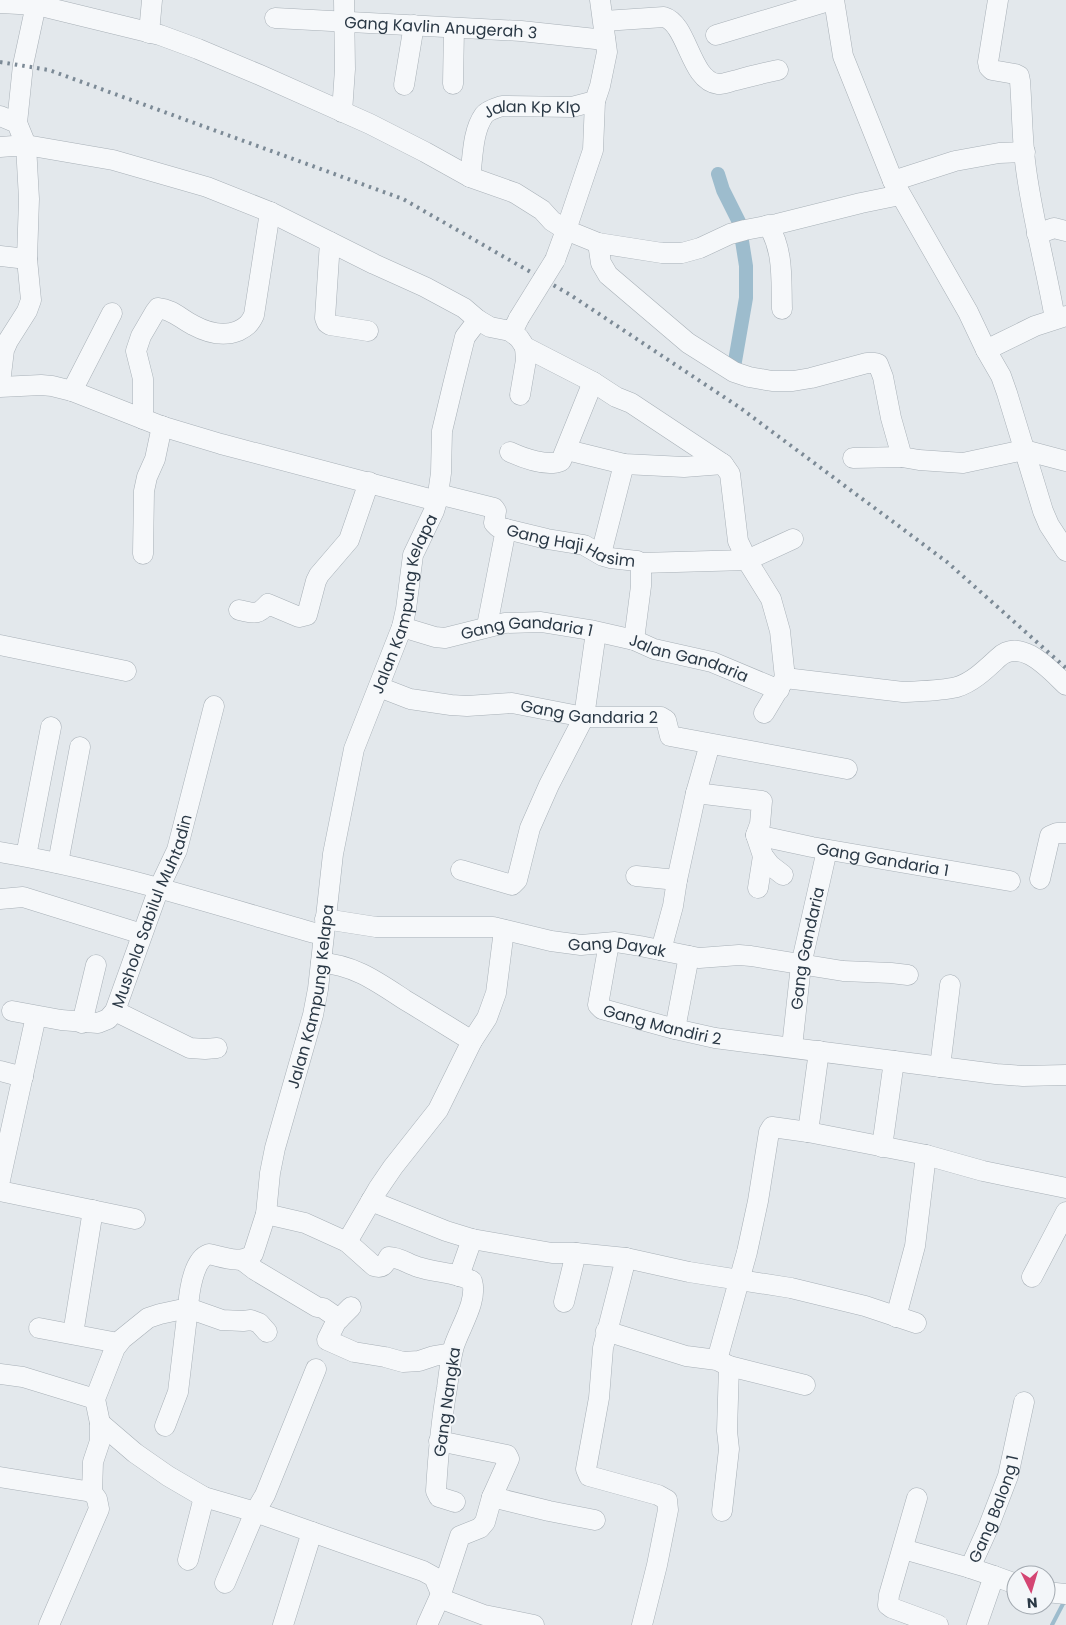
<svg xmlns="http://www.w3.org/2000/svg" width="1066" height="1625" font-family="Poppins,sans-serif">
	<style>
		.lines { fill: none; stroke-linecap: round; stroke-linejoin: round }
		.stream { stroke: #9dbccd; stroke-width: 4 }
		.canal { stroke: #9dbccd; stroke-width: 14 }
		.minor-casing { stroke: #a8b0b7; stroke-width: 21 }
		.minor { stroke: #f6f8fa; stroke-width: 20 }
		.rail { stroke: #7c8a96; stroke-width: 4; stroke-dasharray: 2.5 5; stroke-linecap: butt }
		.minor-bridge-casing { stroke: #a8b0b7; stroke-width: 21; stroke-linecap: butt }
		.minor-bridge { stroke: #f6f8fa; stroke-width: 20 }
		.labels { text-anchor: middle; dominant-baseline: central; stroke-width: 4; stroke-linejoin: round; paint-order: stroke }
		.street-label { font-size: 16px; fill: #2a3845; stroke: #f3f6f9 }
	</style>
	<rect width="100%" height="100%" fill="#e3e8ec"/>
	<g class="lines">
		<!-- stream -->
		<path class="stream" d="M1052,1625L1065,1600"/>
		<!-- canal -->
		<path class="canal" d="M718,174L723,190L739,222L746,266V298L734,367"/>
		<defs>
			<g id="minor">
				<path d="M834,0L843,56L893,181L968,312L986,350L1001,376L1007,393L1043,511L1049,525L1066,551"/>
				<path d="M998,0L988,62L989,67L992,70L1015,74L1019,76L1020,81C1022,108 1022,135 1025,161C1031,214 1046,266 1055,319"/>
				<path d="M0,3L37,5L160,35L198,49L260,75L370,124L425,152L470,177L515,193L542,210L552,221L566,230L555,260"/>
				<path id="s1" d="M275,18L521,31L605,40"/>
				<path d="M604,21L664,17C688,24 690,81 718,84C724,84 731,81 737,80C751,76 764,73 778,70"/>
				<path d="M149,33L152,0"/>
				<path d="M716,35L832,0"/>
				<path d="M453,84L454,28"/>
				<path d="M404,85L414,25"/>
				<path d="M595,101L593,150L566,230L598,243L601,263L608,275L688,343L734,372L749,377L772,381H793L811,378L867,363H875L878,364L883,377L891,418L902,457L919,460L963,463L1024,450L1066,461"/>
				<path d="M342,112L345,69L344,0"/>
				<path d="M0,116L17,123L26,145L113,160L207,187L270,212L374,264L425,287L464,308L478,320"/>
				<path d="M17,123L23,65L37,0"/>
				<path d="M0,147L26,145L29,199L27,259L31,300L27,311L8,341L4,350L0,383"/>
				<path id="s2" d="M470,177C473,158 472,132 484,115C488,110 496,108 502,106L572,107L595,101L600,86L607,52L600,0"/>
				<path d="M893,181L955,161L999,153L1025,152"/>
				<path d="M768,225C784,251 781,279 782,309"/>
				<path d="M1037,234L1054,228L1066,231"/>
				<path d="M330,242L325,318L327,323L330,325L368,331"/>
				<path d="M598,243L662,253H682L700,248L730,234L745,230L777,224L861,203L900,195"/>
				<path d="M0,256L27,259"/>
				<path d="M510,331L519,338L525,347L593,382L616,397L631,403L723,464L730,474L738,541L748,562L771,599L780,631L785,678"/>
				<path d="M986,350L1035,326L1066,316"/>
				<path d="M0,387L41,385L52,386L72,391L161,426L221,444L437,501"/>
				<path d="M72,391L112,313"/>
				<path d="M520,395L526,360L525,347"/>
				<path d="M143,419V379L136,351L141,336L155,312L158,308C172,309 181,319 193,325C206,332 223,337 238,331C246,327 250,324 254,315L270,212"/>
				<path d="M567,450L624,464L684,467L723,464"/>
				<path d="M510,452C523,458 547,467 561,461L593,382"/>
				<path d="M853,458L902,457"/>
				<path id="s3" d="M438,494L494,508L496,511L494,523L498,527L547,539L584,545L603,556L610,558L637,561L641,563L747,560L793,539"/>
				<path d="M143,554L144,491L147,477L155,459L162,426"/>
				<path d="M601,554L624,464"/>
				<path d="M239,610C254,613 257,616 268,604L299,617L307,615L316,581L319,575L349,540L369,482"/>
				<path d="M487,626L506,529"/>
				<path id="s4" d="M402,627L435,637L445,638L505,623L541,622L590,630L634,640L654,649L712,662L779,690"/>
				<path d="M634,640L641,586V563"/>
				<path d="M0,645L126,671"/>
				<path d="M785,678L903,692C919,691 941,691 957,687C973,682 986,669 998,658C1021,636 1050,670 1066,685"/>
				<path id="s5" d="M379,687L410,699L451,705L467,706L512,703L584,717H661L666,720L670,736L847,769"/>
				<path d="M764,713L785,678"/>
				<path d="M710,744L696,793L762,801L760,824L756,835L763,856L770,865L783,875"/>
				<path id="s6" d="M756,835L812,847L1010,881"/>
				<path d="M0,852C107,870 210,903 314,933L323,932"/>
				<path d="M26,856L51,727"/>
				<path d="M58,863L80,747"/>
				<path d="M461,870L512,885L517,880L530,828L549,785L584,717L596,632"/>
				<path d="M636,876L677,880L673,906L661,950"/>
				<path d="M1040,879L1050,836L1057,833H1066"/>
				<path d="M677,880L696,793"/>
				<path d="M758,888L763,856"/>
				<path d="M0,899L23,897L142,934"/>
				<path id="s7" d="M325,919L376,927H493L551,941L581,945L615,942L640,946L699,958L739,955L751,956L843,971L891,973L908,975"/>
				<path id="s8" d="M609,943L598,1005L602,1009L675,1029L715,1038L894,1061"/>
				<path d="M321,963C353,964 379,983 405,1000C427,1013 449,1027 472,1041"/>
				<path id="s9" d="M12,1011L61,1020L98,1023L108,1019L115,1011L159,888L177,850L214,706"/>
				<path d="M115,1011L190,1048L205,1049L217,1048"/>
				<path d="M82,1023L96,965"/>
				<path d="M675,1029L689,956"/>
				<path id="s10" d="M792,1047L801,965L827,850"/>
				<path d="M940,1067L950,985"/>
				<path d="M0,1071L23,1077"/>
				<path d="M808,1132L819,1051"/>
				<path d="M882,1147L894,1061L996,1074L1023,1076L1066,1075"/>
				<path d="M0,1180L36,1016"/>
				<path d="M0,1191L135,1219"/>
				<path d="M371,1201L446,1231L472,1239L552,1253H576L626,1258L689,1272L791,1288L865,1306L916,1323"/>
				<path d="M266,1214L305,1223L347,1242L374,1266C383,1269 385,1264 389,1257C399,1257 408,1264 418,1267C436,1273 456,1272 472,1281C478,1301 460,1327 454,1346C450,1360 449,1374 447,1388C441,1422 438,1456 436,1491L439,1497L455,1502"/>
				<path d="M347,1242L378,1189L393,1167L438,1110L472,1041L487,1018L496,993L504,930"/>
				<path d="M626,1258L603,1348L599,1398L586,1469L589,1476L658,1495L667,1500L668,1510L657,1565L642,1625"/>
				<path d="M242,1260L255,1270L317,1307L323,1308L339,1319"/>
				<path d="M459,1276L472,1239"/>
				<path d="M1032,1277L1066,1212"/>
				<path d="M564,1302L576,1253"/>
				<path d="M351,1307L336,1322L327,1340L354,1352L385,1357L403,1362L419,1361L434,1356L452,1353"/>
				<path d="M896,1317L915,1246L926,1155"/>
				<path d="M39,1328L118,1343"/>
				<path d="M606,1331L686,1356L717,1360L729,1366L805,1385"/>
				<path d="M73,1334L93,1210"/>
				<path d="M717,1360L747,1252L758,1201L769,1132L772,1127L808,1132L926,1155L983,1171L1066,1188"/>
				<path d="M0,1374L23,1377L95,1399"/>
				<path d="M100,1423L135,1453L168,1476L204,1497L255,1512L423,1571L434,1577L443,1598L447,1601L484,1615L534,1625"/>
				<path d="M165,1426L178,1392L188,1308L222,1320L243,1321L251,1320L259,1323L267,1332"/>
				<path d="M0,1477L92,1492"/>
				<path d="M492,1497L549,1511L595,1520"/>
				<path d="M917,1498L889,1595L888,1605L892,1608L938,1625"/>
				<path d="M722,1511L729,1449L727,1431L729,1366"/>
				<path d="M903,1549L970,1568"/>
				<path d="M188,1560L204,1497"/>
				<path d="M994,1576L1016,1584"/>
				<path d="M225,1583L255,1512L265,1495L316,1369"/>
				<path d="M1046,1592L1066,1594"/>
				<path id="s11" d="M49,1625L99,1509L97,1499L92,1492L93,1462L100,1441V1423L95,1399L115,1348L122,1339L148,1318L160,1314L188,1308C189,1294 193,1259 209,1254C223,1257 241,1265 253,1254L266,1214L270,1173L275,1148L313,1015L318,989L333,854L354,749L402,627L406,609L413,555L434,511L437,501L441,473L442,431L453,385L465,337L478,320L490,327L510,331L515,326L519,318"/>
				<path d="M283,1625L312,1532"/>
				<path d="M427,1625L441,1594L460,1536L480,1528L485,1522L492,1497L509,1459L507,1455L439,1441"/>
				<path id="s12" d="M977,1625L994,1576L970,1568L988,1528L1008,1476L1024,1402"/>
			</g>
		</defs>
		<!-- minor casing -->
		<use href="#minor" class="minor-casing"/>
		<!-- minor -->
		<use href="#minor" class="minor"/>
		<!-- rail -->
		<path class="rail" d="M0,62L49,70L403,199L569,294L739,407L947,562L1066,668"/>
		<defs>
			<path id="minor-bridge" d="M519,318L555,260"/>
		</defs>
		<!-- minor-bridge casing -->
		<use href="#minor-bridge" class="minor-bridge-casing"/>
		<!-- minor-bridge -->
		<use href="#minor-bridge" class="minor-bridge"/>
	</g>
	<g class="labels">
		<!-- street labels -->
		<g class="street-label">
			<text stroke="none"><textPath href="#s1" startOffset="166">Gang Kavlin Anugerah 3</textPath></text>
			<text stroke="none"><textPath href="#s2" startOffset="114">Jalan Kp Klp</textPath></text>
			<text stroke="none"><textPath href="#s3" startOffset="155">Gang Haji Hasim</textPath></text>
			<text stroke="none"><textPath href="#s11" startOffset="1158">Jalan Kampung Kelapa</textPath></text>
			<text stroke="none"><textPath href="#s4" startOffset="128">Gang Gandaria 1</textPath></text>
			<text stroke="none"><textPath href="#s4" startOffset="295">Jalan Gandaria</textPath></text>
			<text stroke="none"><textPath href="#s5" startOffset="214">Gang Gandaria 2</textPath></text>
			<text stroke="none"><textPath href="#s6" startOffset="129">Gang Gandaria 1</textPath></text>
			<text stroke="none"><textPath href="#s9" startOffset="215">Mushola Sabilul Muhtadin</textPath></text>
			<text stroke="none"><textPath href="#s7" startOffset="295">Gang Dayak</textPath></text>
			<text stroke="none"><textPath href="#s10" startOffset="100">Gang Gandaria</textPath></text>
			<text stroke="none"><textPath href="#s11" startOffset="752">Jalan Kampung Kelapa</textPath></text>
			<text stroke="none"><textPath href="#s8" startOffset="131">Gang Mandiri 2</textPath></text>
			<text transform="translate(447 1402) rotate(-82)">Gang Nangka</text>
			<text stroke="none"><textPath href="#s12" startOffset="141">Gang Balong 1</textPath></text>
		</g>
	</g>
	<!-- north arrow -->
	<g transform="translate(1031 1590) rotate(175)"><circle r="24" fill="#f3f6f9" stroke="#a3aab1"/>
	<path d="M0-4L9 19L0 12L-9 19Z" fill="#d44573"/>
	<text y="-8" font-size="14" font-weight="bold" text-anchor="middle" fill="#2a3845">N</text>
	</g>
</svg>
